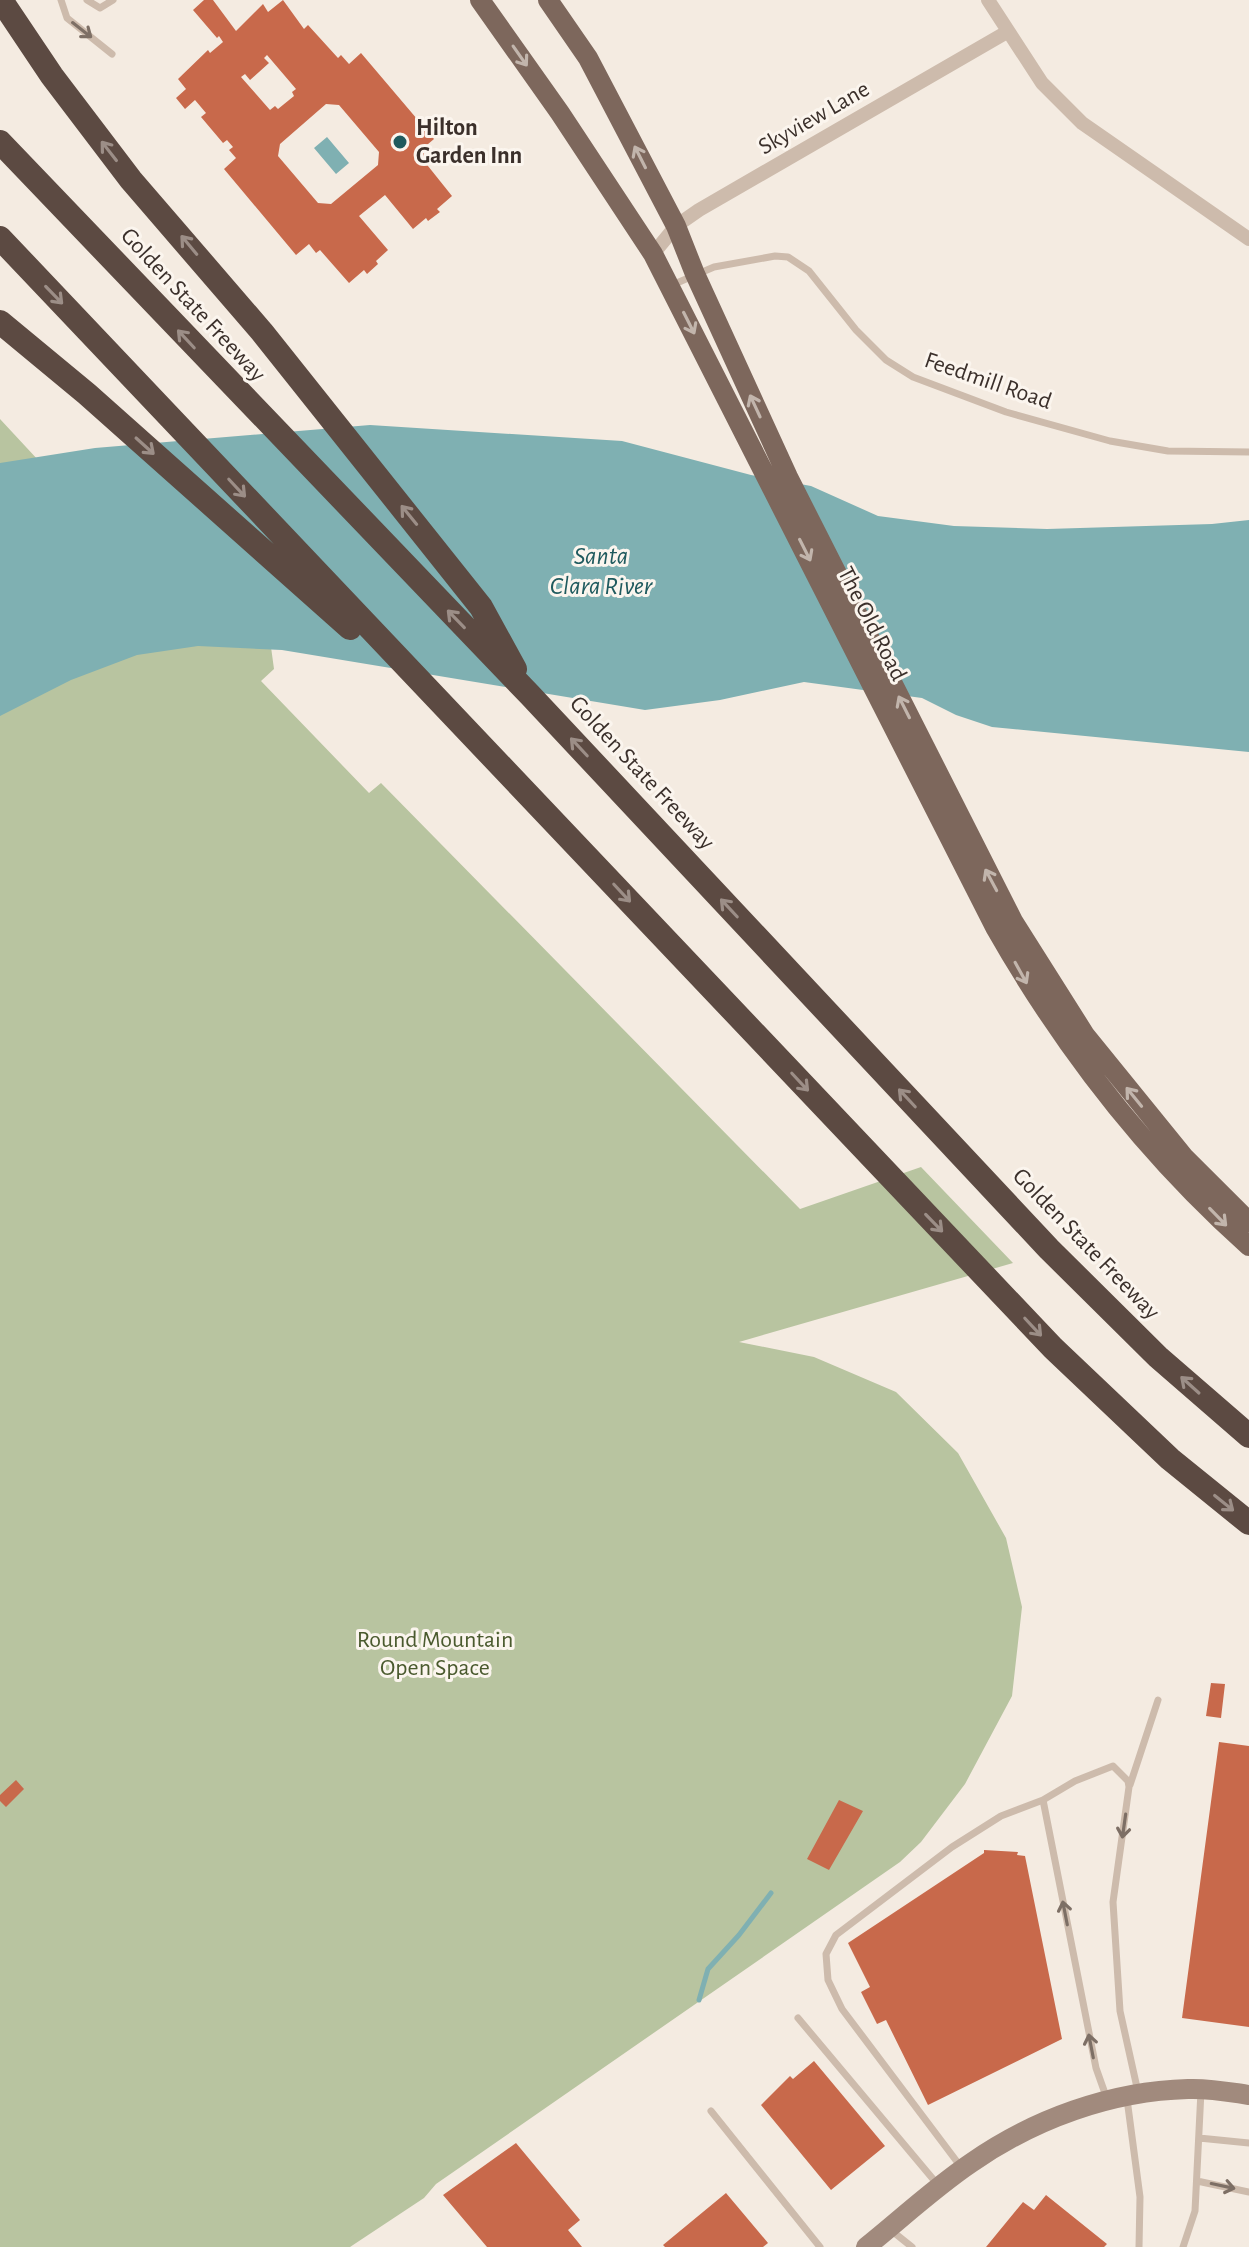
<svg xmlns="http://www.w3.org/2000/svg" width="1249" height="2247" font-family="'Alegreya Sans',sans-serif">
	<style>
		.green { fill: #b8c4a0 }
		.water { fill: #7fb0b2 }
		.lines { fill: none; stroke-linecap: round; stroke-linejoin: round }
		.stream { stroke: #7fb0b2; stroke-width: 5 }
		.building { fill: #c8694b; fill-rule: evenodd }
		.lane { stroke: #cdbbac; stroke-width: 7 }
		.street { stroke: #cdbbac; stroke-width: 14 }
		.secondary { stroke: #a18a7d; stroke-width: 20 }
		.primary { stroke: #7d675c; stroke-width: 20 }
		.highway { stroke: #5c4a42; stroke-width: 24 }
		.oneway { stroke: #7d6f65 }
		.oneway2 { stroke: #c2b5ac }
		.oneway3 { stroke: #9c8e87 }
		.poi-dot { fill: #1f5a5e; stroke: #fbf5ee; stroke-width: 3 }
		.labels { text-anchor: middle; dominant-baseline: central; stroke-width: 6; stroke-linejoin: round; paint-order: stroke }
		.street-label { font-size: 24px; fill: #3b302b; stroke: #fbf5ee }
		.poi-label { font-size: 24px; font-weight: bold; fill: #3b302b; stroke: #fbf5ee; text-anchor: start }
		.park-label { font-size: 24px; fill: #4a5a2e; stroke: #fbf5ee }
		.water-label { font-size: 26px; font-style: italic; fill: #1f5a5e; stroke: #fbf5ee }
	</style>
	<rect width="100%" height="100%" fill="#f4ebe1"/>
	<!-- green -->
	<path class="green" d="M0,419L78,503L268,625L274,669L261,681L369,793L381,783L800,1209L921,1167L1013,1263L739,1342L814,1357L896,1392L958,1453L1006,1538L1022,1607L1012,1696L965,1784L921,1842L900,1862L436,2184L424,2198L350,2247H0Z"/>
	<!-- water -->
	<path class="water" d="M327,137L349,163L336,174L314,148Z
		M370,425L622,441L751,475L811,486L878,516L954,526L1047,529L1212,524L1249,520V752L992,727L956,715L922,698L804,682L720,700L645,710L282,650L198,646L137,655L71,680L0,716V463L95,448Z"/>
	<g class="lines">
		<!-- stream -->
		<path class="stream" d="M699,2000L708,1969L739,1935L771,1893"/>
	</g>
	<!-- building -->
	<path class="building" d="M204,0H213L236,31L263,4L268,12L283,0L304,29L308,25L338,58L341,55L349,64L361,53L434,139L421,150L428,159L424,161L452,196L437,209L440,212L428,221L426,218L413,229L385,195L359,216L388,250L376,261L378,264L367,274L364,270L349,283L320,250L316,253L309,244L296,255L224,169L236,158L229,150L233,147L227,140L223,143L201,117L206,113L195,100L185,109L176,98L186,89L178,79L208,50L210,53L223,42L219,36L217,38L193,10ZM267,55L296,89L292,92L294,96L278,109L275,106L270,110L241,77L245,74L250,80L269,63L264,58ZM326,104L339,105L379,152L378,165L331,204L318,203L278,156L280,144Z
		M1211,1683L1225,1684L1221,1718L1206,1716Z
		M1219,1742L1249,1746V2027L1182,2018Z
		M16,1780L24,1789L6,1807L0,1801V1795Z
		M839,1800L863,1811L829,1870L807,1859Z
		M984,1850L1018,1852L1017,1855L1025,1856L1062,2039L928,2105L886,2020L877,2024L861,1992L870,1987L848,1943L984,1853Z
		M814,2061L885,2146L831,2190L761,2105L790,2076L793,2079Z
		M516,2143L580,2220L568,2230L582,2247H487L443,2195Z
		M726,2193L768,2243L763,2247H665L663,2245Z
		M1046,2195L1107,2244L1104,2247H986L1023,2202L1034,2210Z"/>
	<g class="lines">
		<!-- lane -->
		<path class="lane" d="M61,0L67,18L112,54
			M87,0L100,8L113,0
			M672,285L714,267L775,256L788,257L809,271L856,330L886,360L913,377L1006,412L1110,441L1168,451L1249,452
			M1130,1785L1158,1700
			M798,2018L938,2185
			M1107,2099L1096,2068L1043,1800L1075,1781L1113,1766L1128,1781L1129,1787L1113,1902L1120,2011L1138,2092
			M1127,2099L1140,2197L1139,2247
			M711,2111L820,2247
			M1199,2138L1249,2143
			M961,2167L842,2009L828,1980L826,1954L836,1935L952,1847L1001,1816L1043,1800
			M1197,2181L1249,2192
			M892,2231L912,2247
			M1183,2247L1195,2211L1201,2091"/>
		<!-- street -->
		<path class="street" d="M988,0L1042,83L1082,123L1249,239
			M653,254L676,226L699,210L1007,32"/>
		<!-- secondary -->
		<path class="secondary" d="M866,2247C901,2219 934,2188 971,2163C1034,2119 1111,2091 1188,2089C1209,2088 1229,2092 1249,2095"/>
		<!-- primary -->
		<path class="primary" d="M480,0L560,113L653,254L995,927C1062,1045 1147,1155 1249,1246
			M548,0L588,58L676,226L695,274L788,477L1013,921L1085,1035L1184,1157L1249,1222"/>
		<!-- highway -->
		<path class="highway" d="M1,0L52,76L131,180L262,332L481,607L515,669
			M0,142L530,695L1049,1249L1158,1357L1249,1436
			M0,238L1053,1348L1170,1459L1249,1523
			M0,322L87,394L350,628"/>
	</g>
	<!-- one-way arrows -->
	<defs><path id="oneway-shaft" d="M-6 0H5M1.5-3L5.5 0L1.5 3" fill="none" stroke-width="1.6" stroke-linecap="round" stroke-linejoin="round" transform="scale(2)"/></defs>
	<g class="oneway">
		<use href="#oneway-shaft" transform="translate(82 30) rotate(38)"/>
		<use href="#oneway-shaft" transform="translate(1124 1826) rotate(98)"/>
		<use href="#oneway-shaft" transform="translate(1065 1913) rotate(-101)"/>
		<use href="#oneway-shaft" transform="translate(1091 2046) rotate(-101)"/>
		<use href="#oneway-shaft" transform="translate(1223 2186) rotate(12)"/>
	</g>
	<g class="oneway2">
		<use href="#oneway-shaft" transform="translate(520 56) rotate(55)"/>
		<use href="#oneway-shaft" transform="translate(640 157) rotate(-117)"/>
		<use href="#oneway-shaft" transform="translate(689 323) rotate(63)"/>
		<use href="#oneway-shaft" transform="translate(755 406) rotate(-115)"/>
		<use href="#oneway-shaft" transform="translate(805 550) rotate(63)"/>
		<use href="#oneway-shaft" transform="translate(904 707) rotate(-117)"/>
		<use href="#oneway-shaft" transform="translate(991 880) rotate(-118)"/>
		<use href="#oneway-shaft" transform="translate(1021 973) rotate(61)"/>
		<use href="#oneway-shaft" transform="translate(1134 1097) rotate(-129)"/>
		<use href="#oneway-shaft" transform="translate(1218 1217) rotate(46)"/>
	</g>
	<g class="oneway3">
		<use href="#oneway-shaft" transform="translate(109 151) rotate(-128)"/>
		<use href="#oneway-shaft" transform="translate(189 245) rotate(-130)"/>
		<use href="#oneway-shaft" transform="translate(54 295) rotate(46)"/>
		<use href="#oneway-shaft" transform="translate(186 339) rotate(-133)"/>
		<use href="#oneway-shaft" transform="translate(145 446) rotate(42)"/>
		<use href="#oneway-shaft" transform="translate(237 488) rotate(47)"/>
		<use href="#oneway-shaft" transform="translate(409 515) rotate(-129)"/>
		<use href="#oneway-shaft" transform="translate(456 619) rotate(-134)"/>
		<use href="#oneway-shaft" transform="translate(579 747) rotate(-133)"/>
		<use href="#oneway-shaft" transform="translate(622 893) rotate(47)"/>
		<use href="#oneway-shaft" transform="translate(729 908) rotate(-133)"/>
		<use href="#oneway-shaft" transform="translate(800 1082) rotate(47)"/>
		<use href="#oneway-shaft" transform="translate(907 1098) rotate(-133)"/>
		<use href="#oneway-shaft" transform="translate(934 1223) rotate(46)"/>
		<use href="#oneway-shaft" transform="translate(1033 1327) rotate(47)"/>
		<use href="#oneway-shaft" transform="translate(1190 1385) rotate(-138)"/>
		<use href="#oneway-shaft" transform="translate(1224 1503) rotate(39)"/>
	</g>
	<!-- markers -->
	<circle class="poi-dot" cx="400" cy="142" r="8"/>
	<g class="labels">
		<!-- street labels -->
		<g class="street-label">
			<text transform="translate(814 118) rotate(-30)">Skyview Lane</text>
			<text transform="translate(193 305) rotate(47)">Golden State Freeway</text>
			<text transform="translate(988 381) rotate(19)">Feedmill Road</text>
			<text transform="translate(872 624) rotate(63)">The Old Road</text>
			<text transform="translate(642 773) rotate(47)">Golden State Freeway</text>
			<text transform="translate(1086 1244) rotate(46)">Golden State Freeway</text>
		</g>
		<!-- poi labels -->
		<g class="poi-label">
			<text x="416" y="128">Hilton<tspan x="416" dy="28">Garden Inn</tspan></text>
		</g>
		<!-- park labels -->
		<g class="park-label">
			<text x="435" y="1640">Round Mountain<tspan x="435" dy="28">Open Space</tspan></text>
		</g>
		<!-- water labels -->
		<g class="water-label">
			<text x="601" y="556">Santa<tspan x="601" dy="30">Clara River</tspan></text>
		</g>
	</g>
</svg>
